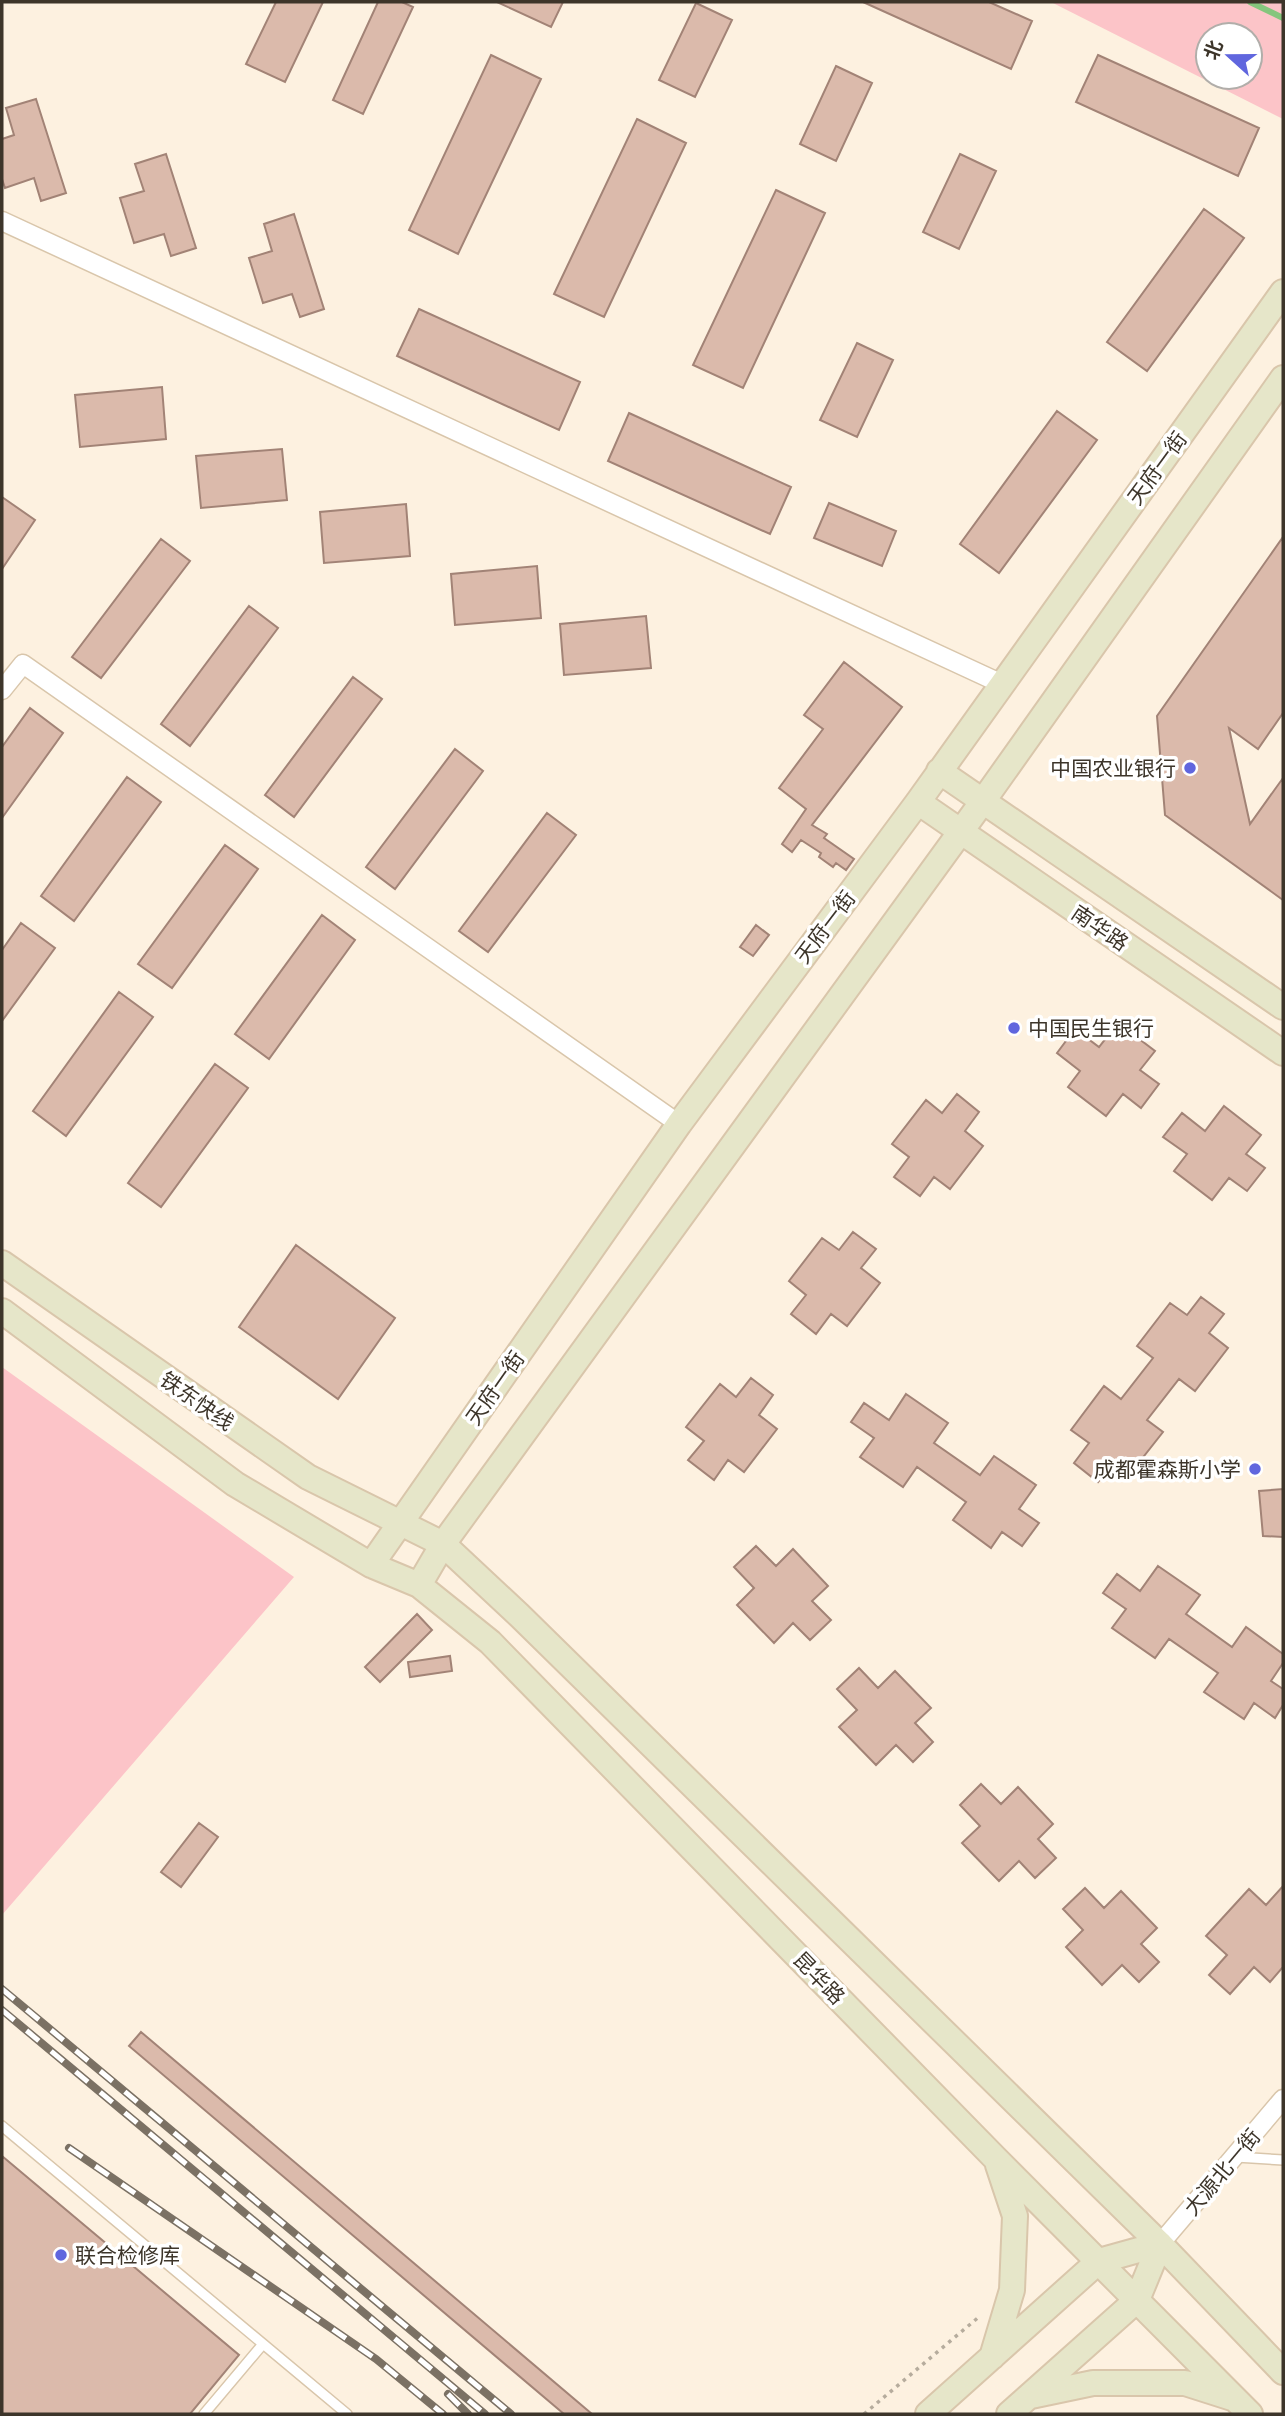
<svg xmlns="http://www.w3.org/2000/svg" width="1285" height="2416" font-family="Raleway,'Noto Sans SC',sans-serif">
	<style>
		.green { fill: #fcc4c8; fill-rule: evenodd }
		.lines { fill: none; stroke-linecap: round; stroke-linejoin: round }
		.stream { stroke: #85c67d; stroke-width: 6 }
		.building { fill: #dbbaab; stroke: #a28376; stroke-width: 2 }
		.lane-casing { stroke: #d9c6ab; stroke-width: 12 }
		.street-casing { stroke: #d9c6ab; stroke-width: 21 }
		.secondary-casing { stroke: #d9c6ab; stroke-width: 28 }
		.path { stroke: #b6ac9d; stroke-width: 3.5; stroke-dasharray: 3.5 5; stroke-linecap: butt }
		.lane { stroke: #fff; stroke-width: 9 }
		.street { stroke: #fff; stroke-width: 18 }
		.secondary { stroke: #e6e6c9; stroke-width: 24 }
		.rail-casing { stroke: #7b7164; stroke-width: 8 }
		.rail { stroke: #fff; stroke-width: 5; stroke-dasharray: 16; stroke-linecap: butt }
		.poi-dot { fill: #6066de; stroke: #fff; stroke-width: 2.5 }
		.labels { text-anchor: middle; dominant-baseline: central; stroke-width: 7; stroke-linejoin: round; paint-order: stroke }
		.street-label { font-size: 21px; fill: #3d352a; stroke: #fff }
		.poi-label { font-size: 21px; fill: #3d352a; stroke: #fff; text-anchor: end }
	</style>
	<rect width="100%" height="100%" fill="#fdf1e0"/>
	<!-- green -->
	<path class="green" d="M1051,2H1283V119ZM1208,35H1250V77H1208Z
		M2,1367L294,1577L2,1915Z"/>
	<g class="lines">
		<!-- stream -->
		<path class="stream" d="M1250,2L1283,18"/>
	</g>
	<!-- building -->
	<path class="building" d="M276,2H323L285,82L246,64Z
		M378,2H402L413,7L363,114L333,100Z
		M497,2H563L551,27Z
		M863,2H989L1032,21L1011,69Z
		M696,3L732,20L695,97L659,80Z
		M491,55L541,79L458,254L409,230Z
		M1098,55L1259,128L1238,176L1076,102Z
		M836,66L872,83L836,161L800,144Z
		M36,99L66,193L41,201L34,178L5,188L2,179V139L14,135L6,108Z
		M637,119L686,143L604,317L554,294Z
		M166,154L196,248L171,256L164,234L134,243L120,198L144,191L135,164Z
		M960,154L996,171L959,249L923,232Z
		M776,190L825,213L743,388L693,365Z
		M1204,209L1244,238L1147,371L1107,342Z
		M294,214L324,309L300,317L292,294L263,303L249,258L272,251L264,224Z
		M419,309L580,382L559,430L397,356Z
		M857,343L893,360L857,437L820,420Z
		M162,387L166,439L80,447L75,395Z
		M1057,411L1097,440L999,573L960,544Z
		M629,413L791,487L770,534L608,461Z
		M282,449L287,500L201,508L196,456Z
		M2,497L35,520L2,569Z
		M829,503L896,531L882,566L814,538Z
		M406,504L410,556L324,563L320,512Z
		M1283,537V713L1258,749L1229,728L1250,824L1283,778V900L1165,815L1157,716Z
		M161,539L190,561L101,678L72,657Z
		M537,566L541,618L455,625L451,574Z
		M249,606L278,628L190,746L161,724Z
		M646,616L651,668L564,675L560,624Z
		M844,662L902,707L812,825L827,834L824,838L854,859L846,870L836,863L833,867L819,857L821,853L801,840L792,852L782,844L806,809L779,788L823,729L804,715Z
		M353,677L382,699L294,817L265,795Z
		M30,708L63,733L2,818V747Z
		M455,749L483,771L395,889L366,867Z
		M127,777L161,802L74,921L41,896Z
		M547,813L576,835L488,952L459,931Z
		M225,845L258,869L172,988L138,964Z
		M322,915L355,940L269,1059L235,1034Z
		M21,923L55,948L2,1021V950Z
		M756,925L769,935L753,956L740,947Z
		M119,992L153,1017L66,1136L33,1111Z
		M1118,1023L1155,1051L1140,1070L1159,1084L1141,1108L1123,1094L1106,1116L1068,1087L1080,1071L1057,1053L1075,1029L1099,1047Z
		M215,1064L248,1088L161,1207L128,1183Z
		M957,1094L979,1112L965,1131L983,1146L950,1189L934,1177L920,1196L894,1177L909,1157L892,1144L926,1100L942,1113Z
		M1224,1106L1261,1135L1246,1154L1265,1168L1247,1191L1229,1178L1212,1200L1174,1171L1187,1154L1163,1137L1182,1113L1205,1131Z
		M853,1232L876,1249L861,1268L880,1283L847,1326L831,1314L816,1334L791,1314L806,1295L789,1281L822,1238L839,1250Z
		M296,1245L395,1318L338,1399L239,1327Z
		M1201,1297L1224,1314L1209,1333L1228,1348L1195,1391L1179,1379L1147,1420L1163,1432L1129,1475L1114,1463L1098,1482L1074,1463L1089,1443L1071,1430L1104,1386L1121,1399L1153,1358L1137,1346L1170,1303L1187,1315Z
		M751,1378L773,1395L759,1415L777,1429L744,1472L728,1460L714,1480L688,1460L704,1441L686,1427L720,1384L736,1397Z
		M906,1394L948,1423L934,1443L980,1475L994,1456L1036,1485L1019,1509L1039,1523L1022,1546L1002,1532L991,1548L953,1520L966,1502L917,1467L903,1487L860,1457L874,1438L851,1422L864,1403L889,1420Z
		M1283,1489V1537L1263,1536L1259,1491Z
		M756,1546L776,1566L793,1549L828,1586L812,1601L831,1620L810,1640L793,1623L774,1643L737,1605L754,1588L734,1567Z
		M1158,1566L1200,1595L1186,1614L1232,1647L1246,1627L1283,1654V1663L1271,1681L1283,1689V1705L1275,1718L1254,1703L1244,1719L1204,1692L1218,1673L1169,1639L1155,1658L1112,1628L1126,1609L1103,1593L1117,1574L1140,1591Z
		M417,1614L432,1630L380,1682L365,1667Z
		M450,1656L452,1671L410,1677L408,1662Z
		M859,1668L878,1688L895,1671L931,1708L915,1723L933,1742L913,1762L896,1745L876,1765L839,1727L857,1710L837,1689Z
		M981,1784L1001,1804L1018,1787L1053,1824L1038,1839L1056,1858L1035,1878L1019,1861L999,1881L962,1843L980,1826L960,1805Z
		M199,1823L218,1837L181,1887L161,1872Z
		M1283,1886V1967L1270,1982L1254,1967L1230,1994L1209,1975L1227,1955L1206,1936L1249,1889L1266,1905Z
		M1085,1888L1104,1908L1121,1891L1157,1928L1141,1944L1159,1962L1139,1982L1122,1965L1102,1985L1066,1947L1083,1930L1063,1909Z
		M141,2032L592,2414H564L129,2046Z
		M2,2156L239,2355L190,2414H2Z"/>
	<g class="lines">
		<defs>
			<path id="lane" d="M2,2126L347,2414
				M1236,2157L1283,2160
				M204,2414L263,2344"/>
			<path id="street" d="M2,221L1002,684
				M2,690L23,664L679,1124
				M1160,2244L1283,2099"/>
			<path id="secondary" d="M939,771L1283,1007
				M918,802L1283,1053
				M2,1263L308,1477L443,1544L519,1615L1160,2244L1283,2372
				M2,1311L235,1484L371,1565L419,1585L490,1642L995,2158L1250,2414
				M371,1565L679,1124L918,802L1283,292
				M419,1585L443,1544L983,801L1283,378
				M992,2357L1012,2290L1015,2216L998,2165
				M1031,2396L1093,2383H1185L1232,2398
				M928,2414L1099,2261L1160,2244
				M1009,2414L1137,2300L1160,2244"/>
		</defs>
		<!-- lane casing -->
		<use href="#lane" class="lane-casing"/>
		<!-- street casing -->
		<use href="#street" class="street-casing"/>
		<!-- secondary casing -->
		<use href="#secondary" class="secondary-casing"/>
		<!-- path -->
		<path class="path" d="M864,2414L980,2316"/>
		<!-- lane -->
		<use href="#lane" class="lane"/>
		<!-- street -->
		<use href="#street" class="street"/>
		<!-- secondary -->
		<use href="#secondary" class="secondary"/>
		<defs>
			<path id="rail" d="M2,1989L511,2414
				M2,2010L485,2414
				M69,2148L376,2359L443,2414
				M448,2394L468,2414"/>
		</defs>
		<!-- rail casing -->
		<use href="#rail" class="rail-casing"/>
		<!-- rail -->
		<use href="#rail" class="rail"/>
	</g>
	<!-- markers -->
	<g class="poi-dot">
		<circle cx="1190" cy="768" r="7"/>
		<circle cx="1014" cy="1028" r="7"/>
		<circle cx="1255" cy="1469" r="7"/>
		<circle cx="61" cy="2255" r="7"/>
	</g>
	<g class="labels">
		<!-- street labels -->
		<g class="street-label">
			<text transform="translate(1157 468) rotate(-54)">天府一街</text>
			<text transform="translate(825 927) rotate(-53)">天府一街</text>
			<text transform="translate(1100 928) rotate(34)">南华路</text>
			<text transform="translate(495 1388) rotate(-55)">天府一街</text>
			<text transform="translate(197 1401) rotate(35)">铁东快线</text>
			<text transform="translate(819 1978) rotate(46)">昆华路</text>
			<text transform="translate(1222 2172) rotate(-50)">大源北一街</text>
		</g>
		<!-- poi labels -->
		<g class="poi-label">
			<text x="1176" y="768">中国农业银行</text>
			<text x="1028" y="1028" text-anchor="start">中国民生银行</text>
			<text x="1241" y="1469">成都霍森斯小学</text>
			<text x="75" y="2255" text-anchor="start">联合检修库</text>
		</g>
	</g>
	<!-- border -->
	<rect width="1285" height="2416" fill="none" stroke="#3d352a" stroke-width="7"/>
	<!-- north arrow -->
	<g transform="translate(1229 56) rotate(291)"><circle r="33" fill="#ffffff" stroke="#b1aeaa" stroke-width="2"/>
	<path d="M0-5L12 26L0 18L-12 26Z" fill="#6066de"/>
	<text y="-10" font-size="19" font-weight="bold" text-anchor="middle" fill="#3d352a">北</text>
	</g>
</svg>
